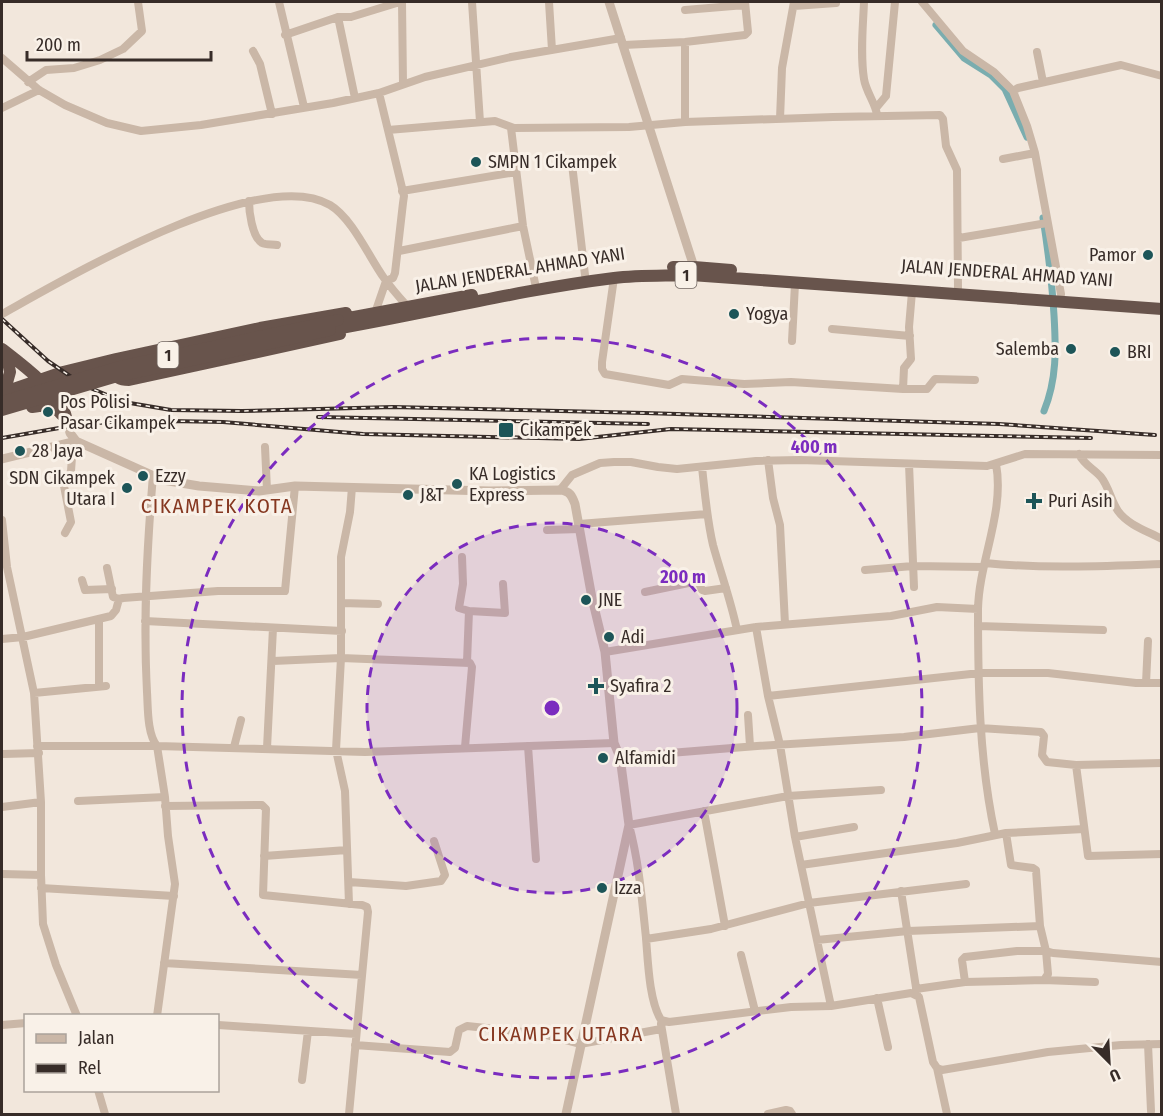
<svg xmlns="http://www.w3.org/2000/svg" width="1163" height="1116" font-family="'Fira Sans Condensed',sans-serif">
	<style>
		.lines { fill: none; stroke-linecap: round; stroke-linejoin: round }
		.canal { stroke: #7aadaf; stroke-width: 7 }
		.minor { stroke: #cab7a7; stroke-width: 8 }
		.tertiary { stroke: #cab7a7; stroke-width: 9 }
		.trunk { stroke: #68544c; stroke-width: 12 }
		.rail-casing { stroke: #372c28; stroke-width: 4 }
		.rail { stroke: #f9f1e8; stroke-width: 1.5; stroke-dasharray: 4.5; stroke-linecap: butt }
		.trunk-bridge { stroke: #68544c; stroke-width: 12 }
		.ring { fill: none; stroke: #7b2cbf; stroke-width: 3; stroke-dasharray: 10 8 }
		.poi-dot { fill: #1d5558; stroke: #f9f1e8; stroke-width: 2 }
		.labels { text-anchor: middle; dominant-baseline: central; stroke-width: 6; stroke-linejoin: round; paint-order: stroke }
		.shield { fill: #f9f1e8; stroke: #716762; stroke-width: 1.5 }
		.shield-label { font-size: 16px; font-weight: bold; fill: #372c28 }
		.poi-label { font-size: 18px; fill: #372c28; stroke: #f9f1e8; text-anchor: start }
		.street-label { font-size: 18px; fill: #372c28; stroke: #f9f1e8 }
		.quarter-label { font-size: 21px; letter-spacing: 1.5px; fill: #863821; stroke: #f9f1e8 }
		.centre { fill: #7b2cbf; stroke: #f9f1e8; stroke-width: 3 }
		.ring-label { font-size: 18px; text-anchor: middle; font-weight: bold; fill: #7b2cbf; stroke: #f9f1e8; stroke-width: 6; stroke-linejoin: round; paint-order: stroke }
	</style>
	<rect width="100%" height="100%" fill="#f2e7dc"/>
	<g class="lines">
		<!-- canal -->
		<path class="canal" d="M936,25L964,58L991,75L1005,89L1027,137
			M1043,218C1048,250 1052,282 1054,315C1056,349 1057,379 1044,411"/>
		<!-- minor -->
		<path class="minor" d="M279,2L304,107
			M402,2L403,84
			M472,2L480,122
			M549,2L552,50
			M864,2C863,27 860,54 864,79C866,92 876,104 877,115
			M922,2L963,51L994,72L1013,91
			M794,6L836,3
			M685,10L745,5
			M338,17L355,98
			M285,35L338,17H351L400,2
			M685,42V122
			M624,45L685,42L745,35L748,32L745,2
			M253,51L260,64L272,114
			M1037,52L1043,82
			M2,58L39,90L65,105L107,123L141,131L201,125L333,103L379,93L425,77L511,57L621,38
			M28,82L46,70L74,68L100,60L123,49L142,31L138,2
			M2,108L39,90
			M876,108L886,96L895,2
			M780,119L782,68L794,2
			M511,128L523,226L535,283
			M388,130L495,121L514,128L629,127L685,122L833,117L940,115L943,119L946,146L957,170L958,288
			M1003,159L1035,153
			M572,164L585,275
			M402,191L516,172
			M249,201C249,211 252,237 262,243C266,245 273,244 277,245
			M959,238L1047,223
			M399,251L523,226
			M614,278L602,362V369L605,374L669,385L682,379L744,384L791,382L903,389H927L935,379L975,380
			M1061,294L1035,153L1027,126L1013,91L1018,88L1121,65L1162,76
			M375,313L386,281L393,278L395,273L403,203L404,196L379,93
			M2,314C67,278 260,164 330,205C352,218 369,257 384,278C391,288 399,297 407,306
			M832,329L910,336
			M792,341L795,284
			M903,389L904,368L911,359L909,327L912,292
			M265,447L267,490
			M1079,454C1084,465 1093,468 1101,477C1109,487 1111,501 1118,511C1128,525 1147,531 1162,539
			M768,460L773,498L780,525L785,624
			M909,464L914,587
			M702,467C705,494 707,520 713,545C721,574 731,601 737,630
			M153,475C147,548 143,619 147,692C148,707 147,734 157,746L365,752L614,743
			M560,490L572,475L600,463L614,462H631L658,467L677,469L756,461L800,460L987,466L1025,454L1162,455
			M2,520L7,567L34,693L41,802V875L43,924L56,965L77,1016
			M579,524L707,514
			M547,530L580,529
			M65,533L71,522L64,486L71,471L73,443
			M462,557L463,584L459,608L469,611
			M985,563C1044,569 1102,566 1162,564
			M107,568L113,597L119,599
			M865,570L913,566L983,567
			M82,580L85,590L112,589
			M645,592L698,581L702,590L705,591L726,588
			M341,603L378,604
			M99,619V686
			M145,621L342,631
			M978,626L1103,630
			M756,627L768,696L780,745L795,837L831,1006
			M2,639L23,637L111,616L116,610L119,599L123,598L218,591H285L295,486
			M605,652L756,627L891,616L937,607L978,609
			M273,661L341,658L470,663L472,667L465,747
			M467,662L469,611L505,613L503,584
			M1146,683L1148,641
			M34,693L106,686
			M768,696L980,673H1048L1136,683H1162
			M748,715L750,746
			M37,746H157L165,797L168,836L175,884L157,1016
			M528,746L536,859
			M234,747L241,720
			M267,748L273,628
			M3,754L39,753
			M620,757L757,746L904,737L980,728L1041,732L1044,736L1042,755L1047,762L1076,765L1162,763
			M1076,765L1088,856L1162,854
			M881,790L788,796L629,825C639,862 642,900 646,938C648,962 649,1000 661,1020L669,1022L791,1007L831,1006L911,993L919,997L933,1062L937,1068L942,1070L1048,1052L1121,1045L1162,1044
			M78,801L165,797
			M165,806L262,805L266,809L263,895L362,905L367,907L368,912L349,1114
			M2,807L41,802
			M704,811L725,926
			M1006,833L1011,865L1033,868L1036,870L1040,926L1046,951L1053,953L1162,962
			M995,834C979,760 978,684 978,609C979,561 1005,512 996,464
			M795,837L854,827
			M264,856L347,850
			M801,865L957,843L1006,833L1084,829
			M2,874L41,875
			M349,882L406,886L441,881L445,875L434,841
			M41,888L174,896
			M901,891L917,994
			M349,904L345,791L336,750L341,658V557L350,512L352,487
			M646,939L711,929L809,903L966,884
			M817,940L908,931L1040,926
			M741,955L755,1011
			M164,963L362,975
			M1044,980L1095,982
			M916,989L965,982L1044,980L1048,974L1046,951H1017L965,957L962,960L965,982
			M877,998L888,1047
			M661,1024L676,1114
			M2,1025L26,1023
			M218,1025L356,1034
			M1148,1044L1151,1111
			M355,1045L450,1052L455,1048L459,1030L467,1026L542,1034L580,1044L661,1029
			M937,1068L947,1114
			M302,1080L308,1031
			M98,1090L105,1114
			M768,1114L786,1110L790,1111L792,1114"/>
		<!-- tertiary -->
		<path class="tertiary" d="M609,2L694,267L693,271
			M66,417L70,433L76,441L163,480L199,486L259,491L295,486L490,491L560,490C570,491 572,496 575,504L592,598L605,652L614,743L620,757L629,825L566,1114
			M2,459L76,441"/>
		<!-- trunk -->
		<path class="trunk" d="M673,267H694L731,270
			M338,320L472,295
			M330,330C424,314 518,290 614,278C639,275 666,276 691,275L1162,309
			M340,334L129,380C119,380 117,378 113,370L116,359L260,328L346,313
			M2,349C20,363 61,393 66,417
			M2,393L63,372L116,359
			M3,397L10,372L6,352
			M32,407C46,405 53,404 62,415"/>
		<defs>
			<path id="rail" d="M2,319L48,361L83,385L124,402L171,410L242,411L393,407L645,413L999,424L1155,435
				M318,417L648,424
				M2,438L88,423L171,421L223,422L363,434L579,439L671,429L1091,438"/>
		</defs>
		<!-- rail casing -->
		<use href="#rail" class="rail-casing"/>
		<!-- rail -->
		<use href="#rail" class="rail"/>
		<!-- trunk-bridge -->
		<path class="trunk-bridge" d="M2,402L123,366L338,320
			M2,410L114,377L330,330"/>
	</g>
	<!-- distance rings -->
	<circle cx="552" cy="708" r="185" fill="#7b2cbf" fill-opacity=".12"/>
	<g class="ring">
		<circle cx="552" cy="708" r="185"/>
		<circle cx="552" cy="708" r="370"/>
	</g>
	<!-- markers -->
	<g class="poi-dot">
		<circle cx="476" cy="162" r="6"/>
		<circle cx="1148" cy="255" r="6"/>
		<circle cx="734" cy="314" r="6"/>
		<circle cx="1071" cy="349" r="6"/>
		<circle cx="1115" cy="352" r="6"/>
		<circle cx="48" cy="412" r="6"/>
		<rect x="498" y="422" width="16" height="16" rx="3"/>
		<circle cx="20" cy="451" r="6"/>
		<circle cx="143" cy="476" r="6"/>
		<circle cx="457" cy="484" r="6"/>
		<circle cx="127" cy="488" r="6"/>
		<circle cx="408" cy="495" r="6"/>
		<path d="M1031 492h6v6h6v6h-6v6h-6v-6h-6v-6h6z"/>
		<circle cx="586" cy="600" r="6"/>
		<circle cx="609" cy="637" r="6"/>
		<path d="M593 677h6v6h6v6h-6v6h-6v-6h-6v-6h6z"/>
		<circle cx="603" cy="758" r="6"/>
		<circle cx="602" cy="888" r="6"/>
	</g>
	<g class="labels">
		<!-- shield labels -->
		<g class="shield">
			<rect x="675.5" y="262" width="21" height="26" rx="4.5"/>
			<rect x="157.5" y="342" width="21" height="26" rx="4.5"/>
		</g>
		<g class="shield-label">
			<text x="686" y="275">1</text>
			<text x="168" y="355">1</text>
		</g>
		<!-- poi labels -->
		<g class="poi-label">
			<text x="488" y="162">SMPN 1 Cikampek</text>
			<text x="1136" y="255" text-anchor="end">Pamor</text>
			<text x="746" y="314">Yogya</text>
			<text x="1059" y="349" text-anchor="end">Salemba</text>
			<text x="1127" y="352">BRI</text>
			<text x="60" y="402">Pos Polisi<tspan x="60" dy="21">Pasar Cikampek</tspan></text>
			<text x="520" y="430">Cikampek</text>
			<text x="32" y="451">28 Jaya</text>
			<text x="469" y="474">KA Logistics<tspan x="469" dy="21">Express</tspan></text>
			<text x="155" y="476">Ezzy</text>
			<text x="115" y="478" text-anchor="end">SDN Cikampek<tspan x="115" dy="21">Utara I</tspan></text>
			<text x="420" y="495">J&amp;T</text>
			<text x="1048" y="501">Puri Asih</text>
			<text x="598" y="600">JNE</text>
			<text x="621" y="637">Adi</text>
			<text x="610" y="686">Syafira 2</text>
			<text x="615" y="758">Alfamidi</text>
			<text x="614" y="888">Izza</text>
		</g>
		<!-- street labels -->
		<g class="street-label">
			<text transform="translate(520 270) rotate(-9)">JALAN JENDERAL AHMAD YANI</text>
			<text transform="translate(1007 273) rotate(4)">JALAN JENDERAL AHMAD YANI</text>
		</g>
		<!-- quarter labels -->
		<g class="quarter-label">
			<text x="217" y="506">CIKAMPEK KOTA</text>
			<text x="561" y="1034">CIKAMPEK UTARA</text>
		</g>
	</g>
	<circle cx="552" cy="708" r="9" class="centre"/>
	<g class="ring-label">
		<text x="814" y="453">400 m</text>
		<text x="683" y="583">200 m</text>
	</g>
	<!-- border -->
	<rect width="1163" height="1116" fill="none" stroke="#372c28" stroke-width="6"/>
	<!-- legend -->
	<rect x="24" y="1014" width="195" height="78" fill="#f9f1e8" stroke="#aba29b" stroke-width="1.5"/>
	<rect x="36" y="1034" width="30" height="9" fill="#cab7a7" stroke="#aba29b" stroke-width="1.5"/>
	<text x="78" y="1044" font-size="18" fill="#372c28">Jalan</text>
	<rect x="36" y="1064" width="30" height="9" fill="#372c28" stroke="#aba29b" stroke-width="1.5"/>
	<text x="78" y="1074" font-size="18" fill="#372c28">Rel</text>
	<!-- north arrow -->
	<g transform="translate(1109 1062) rotate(156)" stroke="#f9f1e8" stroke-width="4.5" paint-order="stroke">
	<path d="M0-4.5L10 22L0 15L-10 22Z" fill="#372c28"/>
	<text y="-9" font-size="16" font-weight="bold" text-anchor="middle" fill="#372c28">U</text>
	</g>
	<!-- scale -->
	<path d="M27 51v9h184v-9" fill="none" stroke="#372c28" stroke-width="3"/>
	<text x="36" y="51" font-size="18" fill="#372c28" stroke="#f9f1e8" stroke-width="4.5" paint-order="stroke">200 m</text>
</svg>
